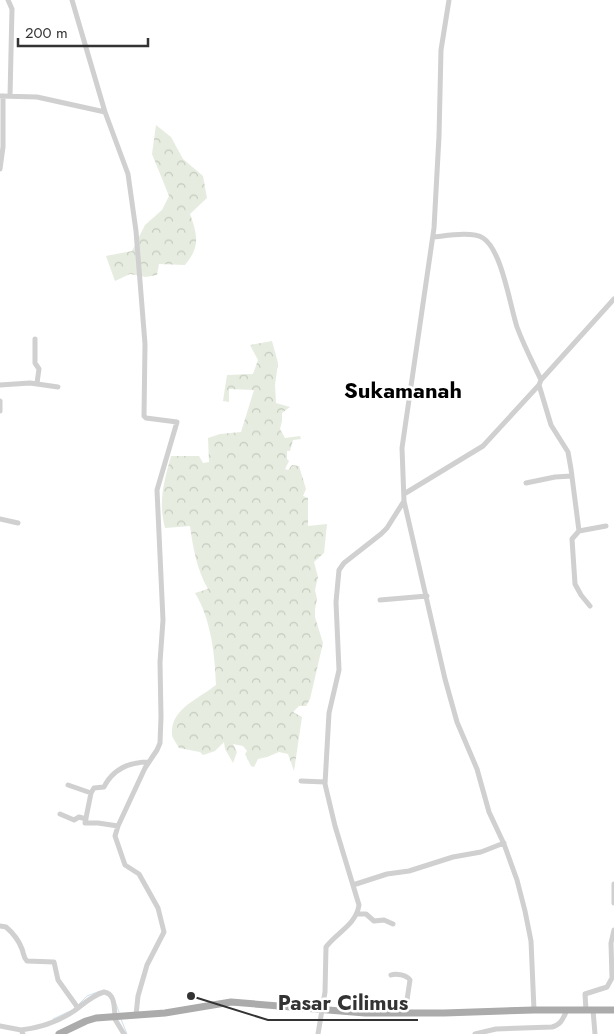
<svg xmlns="http://www.w3.org/2000/svg" width="614" height="1034" font-family="Jost,sans-serif">
	<style>
		.forest { fill: url(#forest-crowns) }
		.lines { fill: none; stroke-linecap: round; stroke-linejoin: round }
		.stream { stroke: #cfe2ee; stroke-width: 1 }
		.minor { stroke: #d0d0d0; stroke-width: 5 }
		.major { stroke: #ababab; stroke-width: 7 }
		.labels { text-anchor: middle; dominant-baseline: central; stroke-width: 5; stroke-linejoin: round; paint-order: stroke }
		.quarter-label { font-size: 22px; font-weight: bold; fill: #000; stroke: #fff }
		.leader { fill: none; stroke: #333; stroke-width: 2 }
		.callout-dot { fill: #333; stroke: #fff; stroke-width: 2 }
		.callout-label { font-size: 21px; text-anchor: middle; font-weight: bold; fill: #333; stroke: #fff; stroke-width: 5; stroke-linejoin: round; paint-order: stroke }
	</style>
	<defs>
		<pattern id="forest-crowns" width="20" height="18" patternUnits="userSpaceOnUse" patternTransform="scale(1.25)"><rect width="20" height="18" fill="#e6ecdf"/><path d="M2 6a3 3 0 1 1 6 0M12 15a3 3 0 1 1 6 0" fill="none" stroke="#c6cbc0"/></pattern>
	</defs>
	<rect width="100%" height="100%" fill="#fff"/>
	<!-- forest -->
	<path class="forest" d="M156,125L171,137L183,159L203,176L207,198L190,214C198,236 200,247 185,265L159,264L157,275L146,277L130,274L115,281L106,256L132,251L145,225L162,210L169,196L152,154Z
		M272,341L278,363L275,385L276,403L290,407L282,413V421L280,429L285,438L300,436L301,439L293,440L290,451H287V459L289,461L285,469L288,470L292,465L299,466L306,489L303,496L308,498V526L327,524L324,553L314,562L318,577L315,590L317,599L315,609V617L323,643L310,699L306,706H299L293,712L302,717L294,771L288,754L279,752L267,757L258,759L254,767L251,766L245,754L247,751L243,746L233,744L237,752L233,763L225,749L224,742L215,751L203,755L200,752L179,748C177,744 172,738 172,734C170,709 200,698 216,685C215,655 211,619 195,593L208,589C197,570 193,548 190,526L165,528C158,501 164,482 171,456H199L203,463L209,462L208,438L220,434L241,432L254,390L229,389V402L223,401L227,375L253,374L258,360L250,345Z"/>
	<g class="lines">
		<!-- stream -->
		<path class="stream" d="M79,1004L87,996L100,991
			M116,1004L119,1012
			M53,1019L68,1012
			M121,1019L127,1034"/>
		<!-- minor -->
		<path class="minor" d="M8,0L12,9L10,96
			M72,0L105,112
			M0,96L37,97L105,112L128,174L136,231L145,344L144,416L146,418L177,422L157,490L163,620L160,662L161,717L160,743L157,750L145,768L118,826L115,836L125,865L139,874L158,908L164,932L147,965L138,996L136,1015
			M0,169L3,147V96
			M35,339V363L39,369L37,383
			M541,380L614,299
			M0,385L30,383L58,387
			M539,385L551,425L568,452L571,469L579,531L606,526
			M0,401V411
			M526,483L555,477L572,476
			M404,494L483,446L539,385L541,380C533,363 524,346 517,327C510,306 502,250 483,238C472,231 445,236 433,237
			M404,501L445,679L457,722L477,769L489,812L504,844L517,880L525,911L531,941L534,1010
			M0,519L18,523
			M579,531L572,539L575,584L581,595L590,606
			M380,600L427,596
			M301,781L325,782
			M68,785L91,793L85,823H98L118,826
			M91,793L94,788L104,787C113,769 129,762 149,762
			M60,814L74,820L79,817L86,819
			M614,884V903
			M353,885L387,874L409,871L453,857L481,852L504,843
			M357,914H366L374,921L384,920L393,924
			M0,926L6,927C13,933 19,941 22,949C24,954 23,957 27,961L54,962L58,980L78,1008
			M391,975C396,973 407,975 410,980L405,1013
			M586,1010L585,994L607,987L612,978L611,943L614,930
			M593,1010L595,1034
			M113,1016L124,1034
			M0,1026L21,1030L23,1034
			M21,1030C39,1028 59,1021 74,1011C84,1004 91,996 104,992C115,994 114,1006 115,1016
			M318,1034L325,992L326,947C337,932 356,925 359,905L335,826L325,784L329,713L339,670L336,602L339,570L344,563L381,534L387,528L404,501L402,448L434,228L439,136L441,50L449,0
			M475,1034L496,1029L552,1027C562,1024 563,1018 567,1010"/>
		<!-- major -->
		<path class="major" d="M59,1034L86,1021L96,1018L165,1013L231,1002L365,1013H444L534,1010H614"/>
	</g>
	<g class="labels">
		<!-- quarter labels -->
		<g class="quarter-label">
			<text x="403" y="390">Sukamanah</text>
		</g>
	</g>
	<!-- callouts -->
	<path class="leader" d="M191 996L268 1020H418"/>
	<circle class="callout-dot" cx="191" cy="996" r="5"/>
	<g class="callout-label">
		<text x="343" y="1010">Pasar Cilimus</text>
	</g>
	<!-- scale -->
	<path d="M18 38v8h130v-8" fill="none" stroke="#333333" stroke-width="2.5"/>
	<text x="25" y="38" font-size="15" fill="#333333" stroke="#ffffff" stroke-width="4" paint-order="stroke">200 m</text>
</svg>
